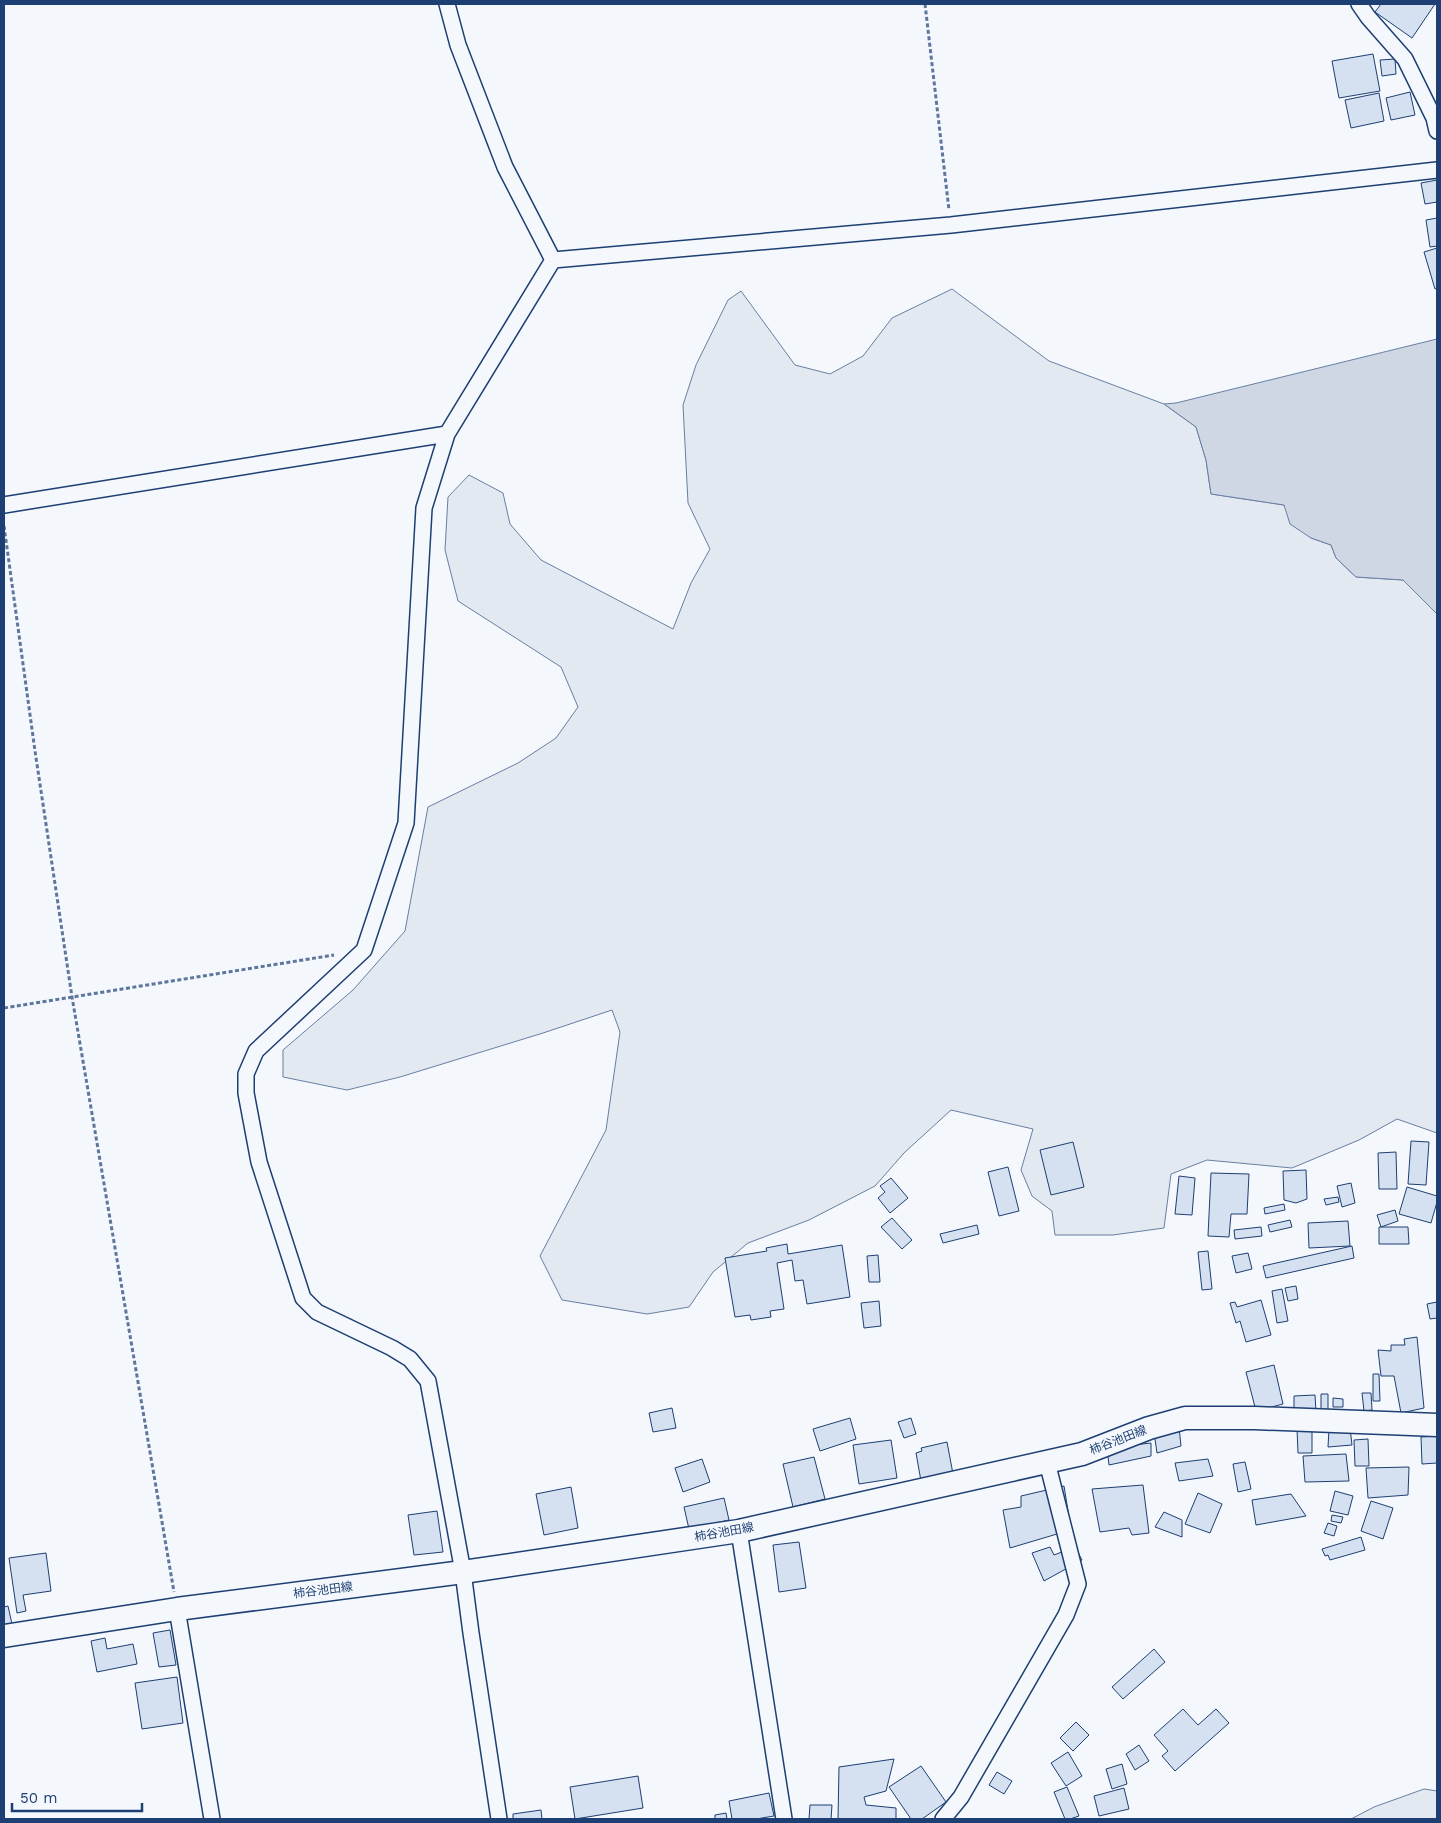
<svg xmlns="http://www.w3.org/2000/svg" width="1441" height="1823" font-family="'Work Sans','Noto Sans JP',sans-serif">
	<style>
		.green { fill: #e3e9f0; stroke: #687fa3 }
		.water { fill: #cfd7e4; stroke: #687fa3 }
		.building { fill: #d5e0f0; stroke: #1d3f73 }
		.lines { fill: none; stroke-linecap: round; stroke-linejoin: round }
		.street-casing { stroke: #1d3f73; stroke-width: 18 }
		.secondary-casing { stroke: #1d3f73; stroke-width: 25 }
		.path { stroke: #5e769c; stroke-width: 3; stroke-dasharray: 4 2.5; stroke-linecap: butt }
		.street { stroke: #f4f7fb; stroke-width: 15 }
		.secondary { stroke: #f4f7fb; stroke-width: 22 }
		.labels { text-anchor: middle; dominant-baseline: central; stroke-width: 4; stroke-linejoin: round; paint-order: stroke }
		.street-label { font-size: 12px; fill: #1d3f73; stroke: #f4f7fb }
	</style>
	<rect width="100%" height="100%" fill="#f4f7fb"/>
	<!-- green -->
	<path class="green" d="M952,289L1049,361L1164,404L1196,427L1206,460L1211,494L1284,505L1311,538L1331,545L1336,558L1356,577L1403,580L1437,614V1133L1397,1119L1359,1140L1292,1168L1207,1160L1171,1174L1164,1228L1113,1235H1055L1052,1211L1032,1196L1021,1170L1033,1129L951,1110L904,1153L875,1186L809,1220L748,1243L713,1272L689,1307L647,1314L562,1300L540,1256L606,1130L620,1032L612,1010L543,1033L400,1077L347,1090L283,1077V1050L353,990L405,931L428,807L518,763L556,738L578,707L561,667L458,601L445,550L448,497L469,475L503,493L510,524L541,560L673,629L691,583L710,549L688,503L683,405L696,365L728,300L741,291L795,365L830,374L863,356L892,318Z
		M1424,1789L1437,1791V1819H1351L1374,1807Z"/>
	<!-- water -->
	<path class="water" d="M1437,339V614L1403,580L1356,577L1336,558L1331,545L1311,538L1290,524L1284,505L1211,494L1206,460L1196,427L1164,404L1176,403Z"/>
	<!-- building -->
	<path class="building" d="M1381,4H1435L1412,38L1375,12Z
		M1373,54L1380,91L1339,98L1332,61Z
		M1395,59L1396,74L1382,76L1380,60Z
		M1410,92L1415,115L1391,120L1386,98Z
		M1379,93L1384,121L1351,128L1345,100Z
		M1437,180V202L1425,204L1421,183Z
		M1437,218V246L1430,247L1426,220Z
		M1437,248V288L1435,289L1424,252Z
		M1411,1141L1429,1142L1426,1185L1408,1184Z
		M1073,1142L1084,1187L1051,1195L1040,1150Z
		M1396,1152L1397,1189H1379L1378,1153Z
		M1008,1167L1019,1211L999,1216L988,1172Z
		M1306,1170L1307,1199L1296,1203L1284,1200L1283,1171Z
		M1211,1173L1249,1174L1247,1214H1231L1229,1237L1208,1236Z
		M1179,1176L1195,1178L1192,1215L1175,1214Z
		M891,1178L908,1198L890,1213L878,1198L885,1192L880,1186Z
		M1351,1183L1355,1203L1342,1207L1337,1186Z
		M1407,1187L1437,1196V1202L1431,1223L1399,1214Z
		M1338,1197L1339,1202L1326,1205L1324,1199Z
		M1284,1204L1285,1210L1265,1214L1264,1208Z
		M1395,1210L1398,1221L1381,1227L1377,1215Z
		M892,1218L912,1240L902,1249L881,1227Z
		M1290,1220L1292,1227L1270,1232L1268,1225Z
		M1348,1221L1350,1246L1309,1248L1308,1223Z
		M977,1225L979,1234L943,1243L940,1234Z
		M1261,1227L1262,1236L1235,1239L1234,1230Z
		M1379,1227H1408L1409,1244H1379Z
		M787,1244L788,1254L842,1245L850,1297L807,1304L803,1280L795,1281L792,1260L777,1263L784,1309L770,1311L771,1317L751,1320L750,1315L735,1317L725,1258L767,1251L766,1248Z
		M1352,1246L1354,1258L1266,1278L1263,1266Z
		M1208,1251L1212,1289L1202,1290L1198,1252Z
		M1248,1253L1252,1269L1236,1273L1232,1256Z
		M878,1255L880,1282H869L867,1256Z
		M1296,1286L1298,1299L1288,1301L1285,1288Z
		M1282,1289L1288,1321L1277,1323L1272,1291Z
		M1261,1300L1271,1335L1246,1342L1240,1321L1236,1323L1230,1303L1235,1302L1237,1307Z
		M879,1301L881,1326L864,1328L861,1303Z
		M1437,1302V1318L1430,1319L1427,1304Z
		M1417,1337L1424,1408L1401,1413L1394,1376H1381L1378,1350L1391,1351V1345H1405L1404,1339Z
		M1274,1365L1283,1404L1256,1411L1246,1372Z
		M1373,1374H1379L1380,1401H1373Z
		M1362,1393H1371L1372,1410L1364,1411Z
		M1321,1394H1328V1410H1321Z
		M1315,1395L1316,1412H1294V1396Z
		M1333,1398L1343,1399V1407H1333Z
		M672,1408L676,1428L653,1432L649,1413Z
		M850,1418L856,1439L820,1451L813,1429Z
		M911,1418L916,1434L904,1438L898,1422Z
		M1179,1427L1181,1446L1157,1453L1154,1432Z
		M1312,1428V1453H1298L1297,1429Z
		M1350,1428L1352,1445L1328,1447L1329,1429Z
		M1437,1436V1463L1422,1464L1421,1437Z
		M1368,1439L1369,1466H1355L1354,1440Z
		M891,1440L897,1478L859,1484L853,1445Z
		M947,1442L953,1474L921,1481L916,1453L922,1451L921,1448Z
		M1151,1443V1456L1109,1465L1107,1448Z
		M1346,1454L1349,1481L1305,1482L1303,1456Z
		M814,1457L825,1499L793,1507L783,1464Z
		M702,1459L710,1482L683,1492L675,1468Z
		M1208,1459L1213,1476L1179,1481L1175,1463Z
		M1245,1462L1251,1489L1238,1492L1233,1464Z
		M1409,1467L1408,1495L1368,1498L1366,1468Z
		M1143,1485L1149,1533L1132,1535L1129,1528L1100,1532L1092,1489Z
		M1064,1486L1070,1523L1060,1526L1057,1534L1010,1548L1003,1510L1021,1507V1496Z
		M571,1487L578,1528L544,1535L536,1494Z
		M1335,1491L1353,1496L1348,1515L1330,1511Z
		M1198,1493L1222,1504L1210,1533L1185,1524Z
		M1291,1494L1306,1516L1256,1525L1252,1500Z
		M724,1498L729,1520L689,1529L684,1507Z
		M1371,1501L1393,1508L1383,1539L1361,1531Z
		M437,1511L443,1552L414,1555L408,1515Z
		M1164,1512L1182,1520V1537L1155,1527Z
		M1332,1515L1343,1517L1341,1523L1331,1521Z
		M1328,1523L1337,1526L1334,1536L1324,1533Z
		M1361,1537L1365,1550L1330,1560L1328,1555L1325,1556L1322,1549Z
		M799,1542L806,1588L779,1592L773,1545Z
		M1050,1547L1054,1555L1075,1547L1082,1560L1044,1581L1032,1553Z
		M46,1553L51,1591L23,1595L26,1611L17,1613L9,1558Z
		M8,1606L12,1624L4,1626V1607Z
		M170,1630L176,1665L159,1667L153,1633Z
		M105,1638L107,1649L133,1644L137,1664L97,1672L91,1641Z
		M1154,1649L1165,1662L1123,1699L1112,1687Z
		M177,1677L183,1723L142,1729L135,1683Z
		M1183,1709L1198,1725L1216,1709L1229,1723L1175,1771L1162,1756L1168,1751L1154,1735Z
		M1076,1722L1089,1735L1073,1751L1060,1738Z
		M1139,1745L1149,1761L1135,1770L1126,1754Z
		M1068,1752L1082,1776L1066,1786L1051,1763Z
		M894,1759L886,1791L864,1797L866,1805L896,1808V1819H838L839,1767Z
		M1122,1764L1127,1784L1112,1789L1106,1769Z
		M921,1766L946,1802L922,1819H911L889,1787Z
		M997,1772L1012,1781L1004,1794L989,1785Z
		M638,1776L643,1808L575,1819L570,1787Z
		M1067,1787L1079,1816L1070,1819H1065L1054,1792Z
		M1124,1788L1129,1809L1099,1816L1094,1796Z
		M769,1793L774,1816L756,1819H732L729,1801Z
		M810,1805H832L831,1819H809Z
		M541,1810L542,1819H513V1814Z
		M726,1813L727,1819H715V1815Z"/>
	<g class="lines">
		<defs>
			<path id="street" d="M447,4L458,45L505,167L553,260
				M1359,4L1368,17L1405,59L1434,118L1437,131
				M553,260L951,225L1437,170
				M4,505L447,434
				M739,1531L784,1819
				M177,1609L212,1819
				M499,1819L471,1633L463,1572L428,1381L410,1359L392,1348L317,1312L303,1298L259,1162L246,1093V1074L256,1051L364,950L406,823L424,508L447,434L553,260
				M943,1819L961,1797L1066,1615L1078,1584L1047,1462"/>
			<path id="secondary" d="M4,1636L177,1609L463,1572L739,1531L1082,1454L1149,1428L1185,1418H1255L1437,1425"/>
		</defs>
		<!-- street casing -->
		<use href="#street" class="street-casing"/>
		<!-- secondary casing -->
		<use href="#secondary" class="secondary-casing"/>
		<!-- path -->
		<path class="path" d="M925,4L949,210
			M4,526L35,751L72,997L174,1592
			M4,1008L334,955"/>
		<!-- street -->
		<use href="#street" class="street"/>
		<!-- secondary -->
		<use href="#secondary" class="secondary"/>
	</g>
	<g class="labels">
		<!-- street labels -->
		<g class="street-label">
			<text transform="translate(1118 1440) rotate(-21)">柿谷池田線</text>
			<text transform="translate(724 1532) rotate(-10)">柿谷池田線</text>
			<text transform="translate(323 1590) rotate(-7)">柿谷池田線</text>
		</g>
	</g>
	<!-- border -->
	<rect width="1441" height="1823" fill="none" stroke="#1d3f73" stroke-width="10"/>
	<!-- scale -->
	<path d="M12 1803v8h130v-8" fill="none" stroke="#1d3f73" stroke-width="2.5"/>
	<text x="20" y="1803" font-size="15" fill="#1d3f73" stroke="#f4f7fb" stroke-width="4" paint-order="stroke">50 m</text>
</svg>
